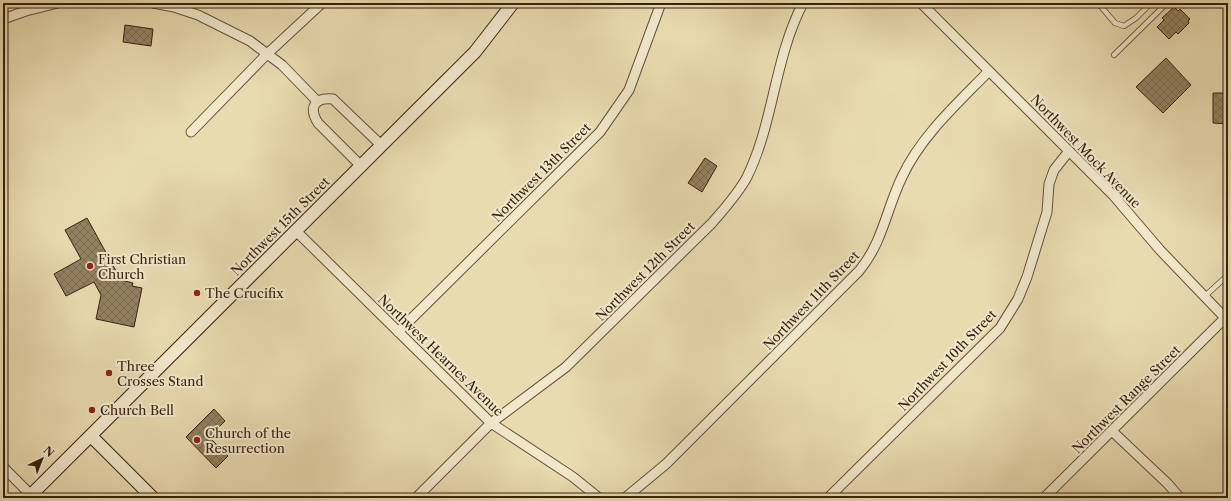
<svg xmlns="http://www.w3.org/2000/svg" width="1231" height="501" font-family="'Libre Caslon Text',serif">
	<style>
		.building { fill: url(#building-cross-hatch); stroke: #38210f }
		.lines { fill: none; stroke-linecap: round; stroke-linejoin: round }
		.lane-casing { stroke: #645037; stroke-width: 6 }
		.street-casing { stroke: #645037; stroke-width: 11 }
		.secondary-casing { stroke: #38210f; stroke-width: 14 }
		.lane { stroke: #f1e8cc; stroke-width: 4.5 }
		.street { stroke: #f1e8cc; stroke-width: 9 }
		.secondary { stroke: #f1e8cc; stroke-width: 12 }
		.poi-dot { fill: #8f2418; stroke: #f1e8cc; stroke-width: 1.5 }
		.labels { text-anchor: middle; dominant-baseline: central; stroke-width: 4; stroke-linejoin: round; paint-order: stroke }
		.street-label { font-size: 13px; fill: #38210f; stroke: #f1e8cc }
		.poi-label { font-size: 13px; fill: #38210f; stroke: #f1e8cc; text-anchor: start }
	</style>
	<defs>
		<pattern id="building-cross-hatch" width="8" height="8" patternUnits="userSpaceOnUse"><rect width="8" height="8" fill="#948263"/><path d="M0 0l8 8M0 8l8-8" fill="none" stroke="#7a6a50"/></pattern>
	</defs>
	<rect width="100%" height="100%" fill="#e9dbb0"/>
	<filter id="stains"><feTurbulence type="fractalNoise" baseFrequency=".005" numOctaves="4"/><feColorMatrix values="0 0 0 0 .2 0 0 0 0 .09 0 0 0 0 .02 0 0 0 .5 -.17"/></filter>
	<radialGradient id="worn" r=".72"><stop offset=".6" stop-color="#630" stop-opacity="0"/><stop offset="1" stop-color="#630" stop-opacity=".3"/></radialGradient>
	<!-- building -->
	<path class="building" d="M1174,7L1178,11L1180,9L1190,19L1188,21L1189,23L1178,34L1176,32L1169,39L1157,27L1164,20L1162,18Z
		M125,25L153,29L151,46L123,42Z
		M1166,58L1191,85L1163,113L1136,87Z
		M1213,93H1228V124L1213,123Z
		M705,158L717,166L702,192L688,183Z
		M87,218L121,280L133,283L132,286L142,288L134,327L96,319L101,295L94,282L66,296L54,274L81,259L65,230Z
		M214,409L225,421L209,437L228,456L216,468L186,437Z"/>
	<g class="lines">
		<defs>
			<path id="lane" d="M1098,3L1115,23L1124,26L1136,18L1151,3
				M1114,55L1167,3
				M1204,297L1228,275"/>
			<path id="street" d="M153,3L174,7L198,15L250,41L282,65L317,101
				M921,3L1113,195L1160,250L1228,321
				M3,19L26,11L58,3
				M191,132L266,55L322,3
				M360,165L318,123C308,107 315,97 333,99L381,145
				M296,231L491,423L573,477L599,498
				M398,332L600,132L629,90L661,3
				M1112,431L1168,484L1180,498
				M3,467L31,495
				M416,498L491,423L566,367L712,223C724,209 738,194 747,177C774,122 774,59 803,3
				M625,498L666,464L859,271C883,242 886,210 902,177C921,136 957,104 989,71
				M828,498L1000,328L1018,299L1027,277L1047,212L1049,184L1054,170L1069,151
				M1044,498L1225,318"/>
			<path id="secondary" d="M91,436L153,498
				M28,498L475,52L513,3"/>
		</defs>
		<!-- lane casing -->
		<use href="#lane" class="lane-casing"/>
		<!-- street casing -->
		<use href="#street" class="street-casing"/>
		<!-- secondary casing -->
		<use href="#secondary" class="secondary-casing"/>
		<!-- lane -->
		<use href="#lane" class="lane"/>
		<!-- street -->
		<use href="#street" class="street"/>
		<!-- secondary -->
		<use href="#secondary" class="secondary"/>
	</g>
	<!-- markers -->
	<g class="poi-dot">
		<circle cx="90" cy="266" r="4"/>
		<circle cx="197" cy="293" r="4"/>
		<circle cx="109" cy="373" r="4"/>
		<circle cx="92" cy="410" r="4"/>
		<circle cx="197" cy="440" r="4"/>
	</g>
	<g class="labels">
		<!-- street labels -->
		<g class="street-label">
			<text transform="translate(1086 151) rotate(46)">Northwest Mock Avenue</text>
			<text transform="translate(541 172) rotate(-45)">Northwest 13th Street</text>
			<text transform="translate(280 226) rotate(-45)">Northwest 15th Street</text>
			<text transform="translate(645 271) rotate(-45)">Northwest 12th Street</text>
			<text transform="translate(811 300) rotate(-46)">Northwest 11th Street</text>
			<text transform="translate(441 355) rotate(44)">Northwest Hearnes Avenue</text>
			<text transform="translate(947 360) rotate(-46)">Northwest 10th Street</text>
			<text transform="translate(1126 399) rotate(-45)">Northwest Range Street</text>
		</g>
		<!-- poi labels -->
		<g class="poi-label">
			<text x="98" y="259">First Christian<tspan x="98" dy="15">Church</tspan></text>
			<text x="205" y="293">The Crucifix</text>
			<text x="117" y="366">Three<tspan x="117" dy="15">Crosses Stand</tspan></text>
			<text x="100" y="410">Church Bell</text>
			<text x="205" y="433">Church of the<tspan x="205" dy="15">Resurrection</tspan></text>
		</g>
	</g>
	<!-- margin -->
	<rect width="1231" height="501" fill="none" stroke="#e9dbb0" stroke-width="16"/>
	<rect x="4" y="4" width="1223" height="493" fill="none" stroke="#38210f" stroke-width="2"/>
	<rect x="8" y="8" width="1215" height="485" fill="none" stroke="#38210f"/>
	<!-- north arrow -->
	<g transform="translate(42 459) rotate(43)" stroke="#f1e8cc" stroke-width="3" paint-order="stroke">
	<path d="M0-3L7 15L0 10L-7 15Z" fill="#38210f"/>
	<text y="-6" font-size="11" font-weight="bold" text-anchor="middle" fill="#38210f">N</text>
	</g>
	<rect width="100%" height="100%" filter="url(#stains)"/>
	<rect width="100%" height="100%" fill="url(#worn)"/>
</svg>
